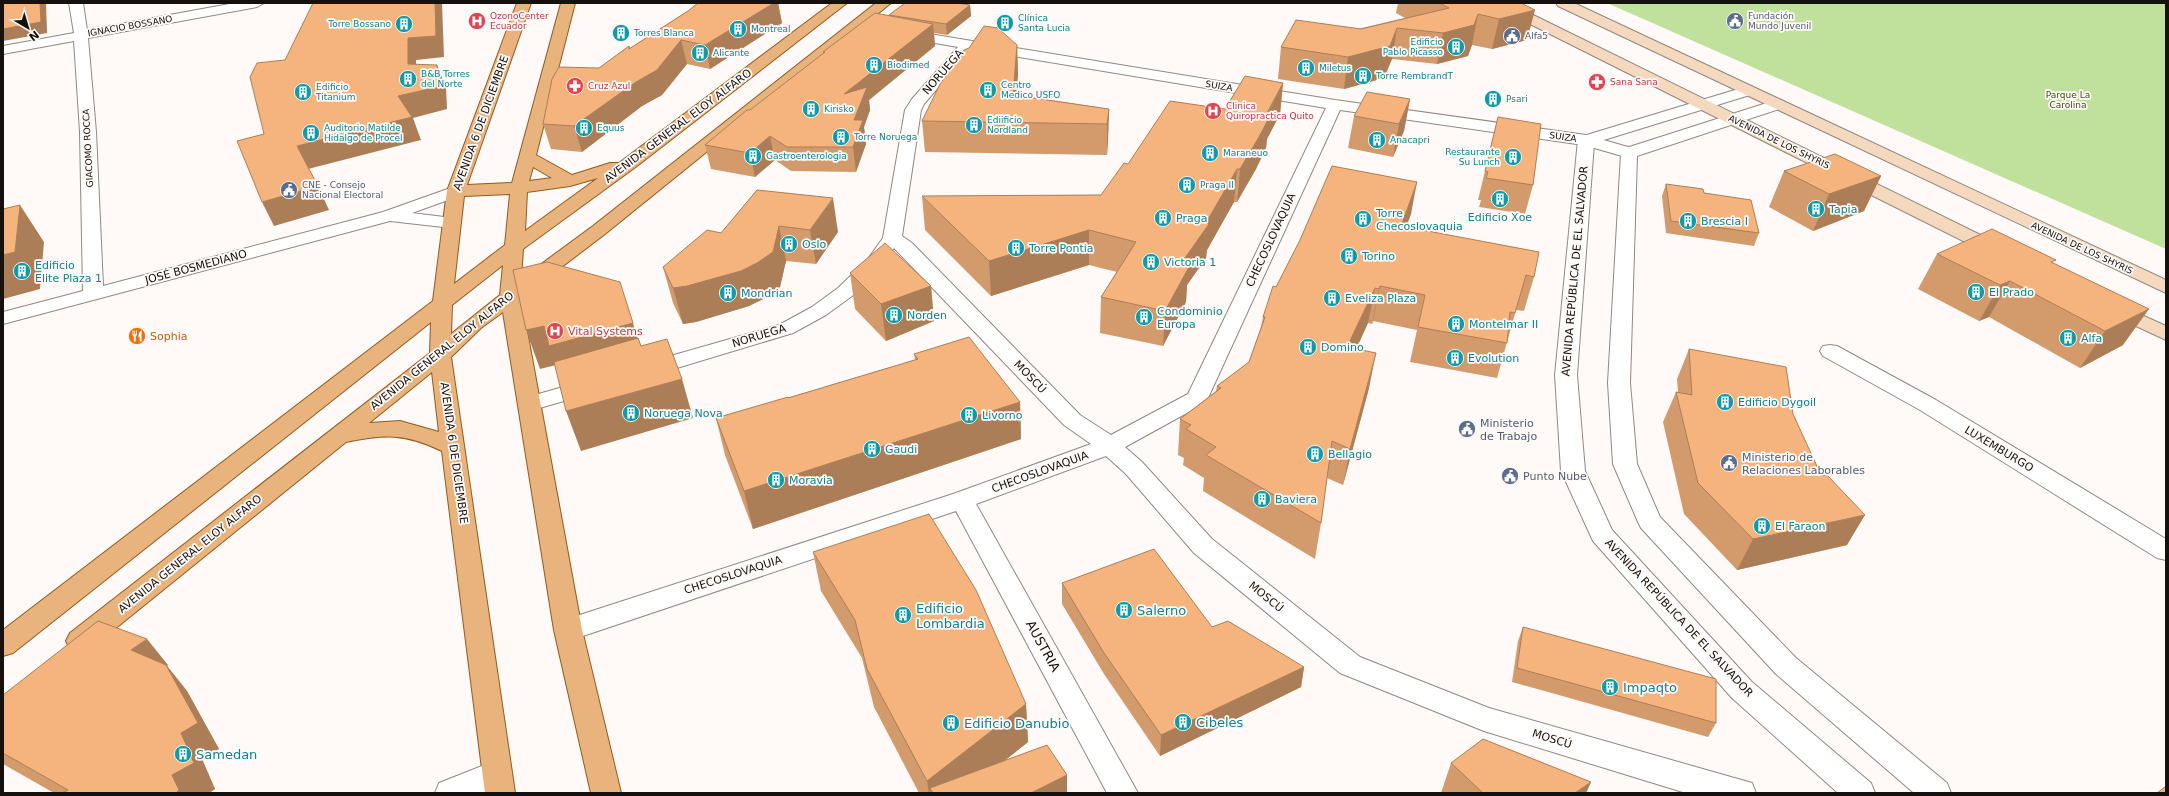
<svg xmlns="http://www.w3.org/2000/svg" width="2169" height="796" font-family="'DejaVu Sans',sans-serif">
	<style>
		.green { fill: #bfe19c }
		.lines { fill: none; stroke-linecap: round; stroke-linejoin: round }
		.minor-casing { stroke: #928880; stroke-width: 2 }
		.tertiary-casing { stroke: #928880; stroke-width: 2 }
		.secondary-casing { stroke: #928880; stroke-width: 2 }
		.primary-casing { stroke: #945a1e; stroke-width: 2 }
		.minor { fill: #fff; fill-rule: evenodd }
		.tertiary { fill: #fff; fill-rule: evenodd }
		.secondary { fill: #f4d9be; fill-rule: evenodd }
		.primary { fill: #e8b37d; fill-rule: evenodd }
		.wall { fill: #d39b6c }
		.shaded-wall { fill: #ac7e58 }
		.building { fill: #f5b47e; stroke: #ac7e58 }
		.labels { text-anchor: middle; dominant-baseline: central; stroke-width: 3.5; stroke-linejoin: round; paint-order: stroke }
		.far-health-label { font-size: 9px; fill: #be3a42; stroke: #fffaf7; text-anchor: start }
		.far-service-label { font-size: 9px; fill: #4e5e75; stroke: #fffaf7; text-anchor: start }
		.far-culture-label { font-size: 9px; fill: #0d838f; stroke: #fffaf7; text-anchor: start }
		.far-street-label { font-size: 9px; fill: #15110e; stroke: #fffaf7 }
		.far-park-label { font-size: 9px; fill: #36500f; stroke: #fffaf7 }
		.street-label { font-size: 11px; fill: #15110e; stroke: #fffaf7 }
		.culture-label { font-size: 11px; fill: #0d838f; stroke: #fffaf7; text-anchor: start }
		.health-label { font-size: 11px; fill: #be3a42; stroke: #fffaf7; text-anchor: start }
		.food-label { font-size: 11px; fill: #c56008; stroke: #fffaf7; text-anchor: start }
		.service-label { font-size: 11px; fill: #4e5e75; stroke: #fffaf7; text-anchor: start }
		.near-culture-label { font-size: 13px; fill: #0d838f; stroke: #fffaf7; text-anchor: start }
		.near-street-label { font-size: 13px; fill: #15110e; stroke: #fffaf7 }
	</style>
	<rect width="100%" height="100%" fill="#fffaf7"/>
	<!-- green -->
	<path class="green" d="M1607,3H2166V249Z"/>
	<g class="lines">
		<defs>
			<path id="minor" d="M69,3H83L87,30L235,3H264L257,7L88,38L96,132L103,286L383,212L456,186L462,187L465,191L462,195L412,213L452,218L458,219L461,223L458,227L452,228L390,221L3,324V312L83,291L80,132L74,41L3,54V46L74,33Z
				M905,30L1335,100L1586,135L1635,149L1637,153L1635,157L1629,158L1584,145L1340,110L1208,398L1205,403L1125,447L1142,462L1212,539L1360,657L1489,708L1752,783L1756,793H1686L1484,731L1340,673L1194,553L1126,474L1106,456L976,504L1138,793H1107L956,511L568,641L558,638L554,630L558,622L953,494L1091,444L1064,425L894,248L882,267L852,296L826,315L793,333L647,377L639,375L636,370L639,365L779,325L812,307L838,288L868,259L883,238L905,110L912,99L958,47L900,37L898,34ZM971,49L1326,108L1188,394L1111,435L1080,415L912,243L902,236L921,110L924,104Z
				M1830,345L1837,346L1936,400L2166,539V560L2157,558L1920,410L1823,356L1820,351L1823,346Z
				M591,379L599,381L602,386L599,391L529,411L521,409L518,404L521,399Z
				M497,760L508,764L512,773L508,782L483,793H435L439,783Z"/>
			<path id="tertiary" d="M1748,86L1753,88L1756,91L1753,94L1594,143L1577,375L1585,471L1612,530L1752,682L1871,783L1875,793H1838L1732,698L1593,541L1561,471L1555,375L1578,140L1580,137Z
				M1776,100L1782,102L1784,105L1782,108L1637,156L1630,383L1637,464L1660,517L1796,658L1947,783L1951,793H1914L1776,674L1641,528L1638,522L1613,464L1608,383L1621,153L1623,149Z"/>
			<path id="secondary" d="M1492,3H1509L2007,248L2009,252L2007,256L2000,258L1993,256L1494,6Z
				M1556,3H1574L2166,280V293L1558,6Z
				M2113,302L2166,326V340L2106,312L2103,308L2106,304Z"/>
			<path id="primary" d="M517,3H531L467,185L512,183L561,3H575L536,155L572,175L610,163H619L832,3H847L637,166L523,249L521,279L593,226L876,3H891L605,234L521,298L582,630L621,793H591L554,630L503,312L481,328L451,357L515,793H485L442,451C404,433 386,434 346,442L90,649L80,652L70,649L66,641L70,633L430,353L431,322L13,653L3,656V630L433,301L447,191ZM533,167L552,178L529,181ZM598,178L525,231L527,192L570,186ZM510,194L505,245L454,284L464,196ZM503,265L500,295L451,334L452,305ZM432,372L439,432L400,421L369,423Z"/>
		</defs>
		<!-- minor casing -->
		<use href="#minor" class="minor-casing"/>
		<!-- tertiary casing -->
		<use href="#tertiary" class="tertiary-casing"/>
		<!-- secondary casing -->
		<use href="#secondary" class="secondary-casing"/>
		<!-- primary casing -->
		<use href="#primary" class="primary-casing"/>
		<!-- minor -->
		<use href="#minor" class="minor"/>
		<!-- tertiary -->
		<use href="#tertiary" class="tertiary"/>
		<!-- secondary -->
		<use href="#secondary" class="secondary"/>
		<!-- primary -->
		<use href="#primary" class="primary"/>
	</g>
	<!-- wall -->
	<path class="wall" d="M698,3H778L782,23L710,69L687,64L662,95L642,106L582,152L551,149L543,124L599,68L629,46L630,48L688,11Z
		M1398,3H1521L1527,40L1492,49L1472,45L1468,56L1437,64L1392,59L1384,78L1344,89L1278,79L1281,47L1405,18L1396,13Z
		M970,5L971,16L947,35L934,33L935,46L869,100L870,110L864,127L866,144L856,172L791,171L775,160L755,177L711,169L705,145L823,54V52L889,16V15Z
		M1017,45L1018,74L1016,95L1109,109L1108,140L1107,155L925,152L922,121Z
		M1283,83L1280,114L1267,139L1266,148L1256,169L1237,202H1234L1207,250L1206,258L1187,285L1186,302L1163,346L1100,333L1101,297L1117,272L1089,265L991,296L925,230L922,196L1101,195L1128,164L1225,109Z
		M1410,99L1404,131L1393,157L1348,148L1354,116Z
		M1498,117L1533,185L1525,214L1479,207L1481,200H1478Z
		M1784,171L1881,176L1864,211L1813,231L1769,207Z
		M1666,184L1704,193L1759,233L1754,246L1666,233L1662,196Z
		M757,190L838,232L816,264L786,261L780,287L765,298L749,306L696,322L683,324L673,303L663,267L721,233Z
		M1411,214L1406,226L1534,277L1524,311L1516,310L1497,378L1410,362L1417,330L1373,321L1372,324L1368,323L1356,349L1369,388L1343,485L1327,478L1321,523L1315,559L1203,491L1204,478L1183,465L1184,458L1178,455L1180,419L1216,391L1217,386L1249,362L1261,327L1263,317L1276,287Z
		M1937,254L2054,263L2123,345L2080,368L1989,317L1979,321L1918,289Z
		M850,273L931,286L934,321L886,341L855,309Z
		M1689,349L1793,414L1847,545L1737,570L1684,514L1663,422L1676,392H1678L1677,379Z
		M914,354L1020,402L1021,439L753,529L725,455L716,418L788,398L915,360Z
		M813,552L1026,704L1028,742L1004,761L1067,775V793H919L874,707L862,658L821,591Z
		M1062,583L1212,627L1304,667L1301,687L1160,756L1104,674L1062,604Z
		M1523,627L1716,723L1708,737L1512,682L1518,641Z
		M168,665L167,666L187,691L219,749L202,759L215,789L209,793H54L3,764V695Z
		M1451,763L1591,782L1586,793H1441Z"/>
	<!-- shaded-wall -->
	<path class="shaded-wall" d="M40,3H46L47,33L3,41V29Z
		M435,3H442L444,57L416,60L417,86L408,64V38Z
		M774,3H778L782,23L710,69L705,45Z
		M970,5L971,16L947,35L946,24Z
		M1535,10L1527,40L1492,49L1499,19Z
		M1478,14L1472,45L1468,56L1437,64L1443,33Z
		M933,24L935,46L869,100L870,110L864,127L866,144L856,172L853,147L844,94Z
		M1397,28L1392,59L1384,78L1344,89L1348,57Z
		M681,40L687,64L662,95L642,106L582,152L574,126Z
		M1017,45L1018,74L1014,122L1013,95Z
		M437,65L446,87L447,109L413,118L421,140L308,169L297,146L398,96Z
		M1283,83L1280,114L1267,139L1266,148L1256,169L1237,202L1240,169Z
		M1410,99L1404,131L1393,157L1399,124Z
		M1109,109L1108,140L1107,155V124Z
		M770,136L775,160L755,177L750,153Z
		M1237,169L1234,202L1207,250L1206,258L1187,285L1186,302L1163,346L1165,311L1180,265L1206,223Z
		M1881,176L1864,211L1813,231L1829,194Z
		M1417,182L1411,214L1394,259L1401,226Z
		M318,186L329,210L274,226L262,202Z
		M833,198L838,232L816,264L810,230Z
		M20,205L44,242L40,289L3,299V255Z
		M779,226L786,261L780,287L765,298L749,306L696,322L683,324L673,288Z
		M1089,230V265L991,296L989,261Z
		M2010,281L1989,317L1979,321L2000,285Z
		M931,286L934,321L886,341L881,304Z
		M1380,286L1373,321L1372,324L1379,289Z
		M1375,288L1368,323L1341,382L1347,347Z
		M2149,309L2123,345L2080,368L2105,331Z
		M633,323L645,362L556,365L540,369L526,330L544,326Z
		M1376,353L1369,388L1343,485L1350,449Z
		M682,379L693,418L581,451L566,411Z
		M1020,402L1021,439L753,529L744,491Z
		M1865,515L1847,545L1737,570L1753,539Z
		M147,639L168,665L167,666L187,691L219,749L202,759L215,789L209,793H176L172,775L131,650Z
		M1304,667L1301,687L1160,756L1161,735Z
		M1026,704L1028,742L964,793L930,788L931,793H929L927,781Z
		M1067,775V793H1031Z
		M1591,782L1586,793H1575Z"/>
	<!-- building -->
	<path class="building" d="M3,3H40L41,22L3,29Z
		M313,3H435L436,36L408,38V64L437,65L438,87L398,96L412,117L297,146L318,186L262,202L237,141L264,134L250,77L257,63L285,60Z
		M698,3H774L705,45L681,40L657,70L636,82L574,126L543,124L552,79L559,67L599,68L629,46V49L688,11Z
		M905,3H957L970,5L946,24L889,15Z
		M1439,3H1521L1535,10L1499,19L1478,14L1474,25L1443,33L1397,28L1390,46L1348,57L1281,47L1296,20L1361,29L1449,8Z
		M875,13L933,24L844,94L867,87L854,120H863L853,147H787L770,136L750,153L705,145L747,110H750L825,52H823Z
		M984,26L998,28L1017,45L1013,95L1109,109L1107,124L922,121L940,84L964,50L969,48Z
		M1245,76L1283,83L1266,115L1270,116L1259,137L1240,169H1237L1206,223L1209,224L1180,265L1189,267L1165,311L1101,297L1136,242L1089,230L989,261L922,196L1101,195L1124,163L1128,164L1170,101L1225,109Z
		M1367,92L1410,99L1399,124L1354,116Z
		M1498,117L1541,124L1533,185L1486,178L1488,172L1485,171Z
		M1835,154L1881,176L1829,194L1784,171Z
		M1332,166L1417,182L1401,226L1539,252L1534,277L1526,275L1515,313L1510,312L1507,343L1418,327L1425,295L1380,286L1379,289L1375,288L1347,347L1376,353L1350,449L1332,441L1321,523L1206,455L1216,447L1186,429L1191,425L1180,419L1221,388L1217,386L1249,362L1265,317H1263L1273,286L1276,287L1300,240Z
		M1666,184L1703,189L1704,193L1751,200L1759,233L1671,221Z
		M757,190L833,198L810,230L779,226L773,252L757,263L741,271L687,286L673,288L663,267L707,230L721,233Z
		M20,205L15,252L3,255V209Z
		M1992,229L2056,260L2051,262L2149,309L2105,331L2010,281L2000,285L1937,254Z
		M885,243L931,286L881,304L850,273Z
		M547,262L620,282L633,323L549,346L544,326L526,330L513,270Z
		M969,337L1020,402L744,491L716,418L788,397V398L918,359L914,354Z
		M638,338L641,346L667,339L682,379L566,411L554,362Z
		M1689,349L1786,367L1793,414L1821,475H1827L1865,515L1753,539L1698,483L1676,392L1692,395Z
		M929,514L976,590L1026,704L927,781L867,669L855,620L813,552Z
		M1154,549L1212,627L1228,621L1304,667L1161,735L1104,653L1062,583Z
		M98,621L147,639L131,650L166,665L198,723L181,733L194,763L172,775L179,790L176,793H62L68,790L3,753V695Z
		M1523,627L1716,679V723L1517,668Z
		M1483,739L1591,782L1575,793H1483L1451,763Z
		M1047,745L1067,775L1031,793H933L930,788Z
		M2166,786V793H2157Z"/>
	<!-- icons -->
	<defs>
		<symbol id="hospital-disc" viewBox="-11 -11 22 22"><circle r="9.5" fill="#e0444e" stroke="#fffaf7"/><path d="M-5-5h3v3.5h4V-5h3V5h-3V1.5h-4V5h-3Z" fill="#fff"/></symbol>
		<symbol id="civic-disc" viewBox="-11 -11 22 22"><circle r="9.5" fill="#5c6f8a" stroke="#fffaf7"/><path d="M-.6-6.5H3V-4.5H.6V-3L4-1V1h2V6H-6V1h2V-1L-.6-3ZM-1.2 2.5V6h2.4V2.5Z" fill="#fff"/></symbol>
		<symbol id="building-disc" viewBox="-11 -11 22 22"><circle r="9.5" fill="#0f9aa8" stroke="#fffaf7"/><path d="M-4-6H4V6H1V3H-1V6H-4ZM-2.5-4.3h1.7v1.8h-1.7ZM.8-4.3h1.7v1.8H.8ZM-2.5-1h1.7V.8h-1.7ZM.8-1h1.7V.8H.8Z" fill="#fff"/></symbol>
		<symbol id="pharmacy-disc" viewBox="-11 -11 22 22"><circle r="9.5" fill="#e0444e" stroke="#fffaf7"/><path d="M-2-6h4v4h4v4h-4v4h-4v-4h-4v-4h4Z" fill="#fff"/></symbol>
		<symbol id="restaurant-disc" viewBox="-11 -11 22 22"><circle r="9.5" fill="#e8710a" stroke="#fffaf7"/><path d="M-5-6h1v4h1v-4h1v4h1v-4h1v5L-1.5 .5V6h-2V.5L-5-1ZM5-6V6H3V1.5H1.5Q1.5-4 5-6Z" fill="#fff"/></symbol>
	</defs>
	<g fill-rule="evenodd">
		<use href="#hospital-disc" x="467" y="11" width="20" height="20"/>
		<use href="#civic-disc" x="1725" y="11" width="20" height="20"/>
		<use href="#building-disc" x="995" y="13" width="20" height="20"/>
		<use href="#building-disc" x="394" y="14" width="20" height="20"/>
		<use href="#building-disc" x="728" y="19" width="20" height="20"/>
		<use href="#building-disc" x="611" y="23" width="20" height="20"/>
		<use href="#civic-disc" x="1502" y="26" width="20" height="20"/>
		<use href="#building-disc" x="1446" y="37" width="20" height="20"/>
		<use href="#building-disc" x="690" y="43" width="20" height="20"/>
		<use href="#building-disc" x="864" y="55" width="20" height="20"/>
		<use href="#building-disc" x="1296" y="58" width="20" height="20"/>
		<use href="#building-disc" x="1353" y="66" width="20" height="20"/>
		<use href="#building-disc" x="398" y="69" width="20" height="20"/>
		<use href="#pharmacy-disc" x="1587" y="72" width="20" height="20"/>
		<use href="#pharmacy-disc" x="565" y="76" width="20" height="20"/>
		<use href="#building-disc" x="978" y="80" width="20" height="20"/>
		<use href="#building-disc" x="293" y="82" width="20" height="20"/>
		<use href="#building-disc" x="1483" y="89" width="20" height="20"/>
		<use href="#building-disc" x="801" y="99" width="20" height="20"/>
		<use href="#hospital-disc" x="1203" y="101" width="20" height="20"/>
		<use href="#building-disc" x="964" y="115" width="20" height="20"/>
		<use href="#building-disc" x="574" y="118" width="20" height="20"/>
		<use href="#building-disc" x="301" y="123" width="20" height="20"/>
		<use href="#building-disc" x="831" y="127" width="20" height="20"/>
		<use href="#building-disc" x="1367" y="130" width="20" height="20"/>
		<use href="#building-disc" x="1200" y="143" width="20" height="20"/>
		<use href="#building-disc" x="743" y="146" width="20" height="20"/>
		<use href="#building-disc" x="1503" y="147" width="20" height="20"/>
		<use href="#building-disc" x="1177" y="175" width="20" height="20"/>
		<use href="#civic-disc" x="279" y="180" width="20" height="20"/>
		<use href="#building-disc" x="1490" y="189" width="20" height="20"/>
		<use href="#building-disc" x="1806" y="199" width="20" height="20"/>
		<use href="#building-disc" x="1153" y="208" width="20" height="20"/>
		<use href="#building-disc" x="1353" y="209" width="20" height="20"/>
		<use href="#building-disc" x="1678" y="211" width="20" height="20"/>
		<use href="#building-disc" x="779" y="234" width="20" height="20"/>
		<use href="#building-disc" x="1006" y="238" width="20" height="20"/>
		<use href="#building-disc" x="1339" y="246" width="20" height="20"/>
		<use href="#building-disc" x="1141" y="252" width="20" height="20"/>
		<use href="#building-disc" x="12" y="261" width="20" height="20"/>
		<use href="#building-disc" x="1966" y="282" width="20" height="20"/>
		<use href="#building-disc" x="718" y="283" width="20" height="20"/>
		<use href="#building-disc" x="1322" y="288" width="20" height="20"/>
		<use href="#building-disc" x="884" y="305" width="20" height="20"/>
		<use href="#building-disc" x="1134" y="307" width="20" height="20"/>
		<use href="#building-disc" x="1446" y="314" width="20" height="20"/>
		<use href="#hospital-disc" x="545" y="321" width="20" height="20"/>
		<use href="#restaurant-disc" x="127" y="326" width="20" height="20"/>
		<use href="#building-disc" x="2058" y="328" width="20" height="20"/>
		<use href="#building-disc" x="1298" y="337" width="20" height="20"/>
		<use href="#building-disc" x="1445" y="348" width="20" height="20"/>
		<use href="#building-disc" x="1715" y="392" width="20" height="20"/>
		<use href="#building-disc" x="621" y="403" width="20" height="20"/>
		<use href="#building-disc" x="959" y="405" width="20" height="20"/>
		<use href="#civic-disc" x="1457" y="419" width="20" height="20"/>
		<use href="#building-disc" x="862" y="439" width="20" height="20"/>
		<use href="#building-disc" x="1305" y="444" width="20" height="20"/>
		<use href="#civic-disc" x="1719" y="453" width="20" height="20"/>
		<use href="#civic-disc" x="1500" y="466" width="20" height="20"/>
		<use href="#building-disc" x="766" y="470" width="20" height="20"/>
		<use href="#building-disc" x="1252" y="489" width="20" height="20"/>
		<use href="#building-disc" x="1752" y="516" width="20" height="20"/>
		<use href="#building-disc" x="1114" y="600" width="20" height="20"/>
		<use href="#building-disc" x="893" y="605" width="20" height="20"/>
		<use href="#building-disc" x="1600" y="677" width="20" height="20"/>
		<use href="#building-disc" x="1173" y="712" width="20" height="20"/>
		<use href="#building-disc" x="941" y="713" width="20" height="20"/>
		<use href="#building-disc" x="173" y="744" width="20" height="20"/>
	</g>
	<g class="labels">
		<!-- far-health labels -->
		<g class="far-health-label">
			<text x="490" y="16">OzonoCenter<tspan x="490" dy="10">Ecuador</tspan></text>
			<text x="1610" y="82">Sana Sana</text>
			<text x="588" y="86">Cruz Azul</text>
			<text x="1226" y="106">Clinica<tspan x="1226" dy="10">Quiropractica Quito</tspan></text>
		</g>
		<!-- far-service labels -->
		<g class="far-service-label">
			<text x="1748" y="16">Fundación<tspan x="1748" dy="10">Mundo Juvenil</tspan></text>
			<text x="1525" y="36">Alfa5</text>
			<text x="302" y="185">CNE - Consejo<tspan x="302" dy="10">Nacional Electoral</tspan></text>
		</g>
		<!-- far-culture labels -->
		<g class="far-culture-label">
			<text x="1018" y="18">Clínica<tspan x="1018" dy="10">Santa Lucia</tspan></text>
			<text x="391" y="24" text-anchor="end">Torre Bossano</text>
			<text x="751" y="29">Montreal</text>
			<text x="634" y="33">Torres Blanca</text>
			<text x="1443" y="42" text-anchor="end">Edificio<tspan x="1443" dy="10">Pablo Picasso</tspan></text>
			<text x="713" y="53">Alicante</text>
			<text x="887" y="65">Biodimed</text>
			<text x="1319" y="68">Miletus</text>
			<text x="421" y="74">B&amp;B Torres<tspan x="421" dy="10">del Norte</tspan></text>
			<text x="1376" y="76">Torre RembrandT</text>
			<text x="1001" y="85">Centro<tspan x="1001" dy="10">Medico USFO</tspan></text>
			<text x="316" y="87">Edificio<tspan x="316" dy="10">Titanium</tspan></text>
			<text x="1506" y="99">Psari</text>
			<text x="824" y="109">Kirisko</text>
			<text x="987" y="120">Ediificio<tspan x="987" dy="10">Nordland</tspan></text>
			<text x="324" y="128">Auditorio Matilde<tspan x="324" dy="10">Hidalgo de Procel</tspan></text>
			<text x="597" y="128">Equus</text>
			<text x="854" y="137">Torre Noruega</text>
			<text x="1390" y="140">Anacapri</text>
			<text x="1500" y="152" text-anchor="end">Restaurante<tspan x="1500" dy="10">Su Lunch</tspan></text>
			<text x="1223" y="153">Maraneuo</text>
			<text x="766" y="156">Gastroenterologia</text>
			<text x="1200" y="185">Praga II</text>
		</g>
		<!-- far-street labels -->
		<g class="far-street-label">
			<text transform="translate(130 26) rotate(-10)">IGNACIO BOSSANO</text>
			<text transform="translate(1219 86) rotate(9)">SUIZA</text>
			<text transform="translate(1563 137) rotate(8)">SUIZA</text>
			<text transform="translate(1779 142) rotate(26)">AVENIDA DE LOS SHYRIS</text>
			<text transform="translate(88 148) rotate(-93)">GIACOMO ROCCA</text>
			<text transform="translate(2082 248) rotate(25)">AVENIDA DE LOS SHYRIS</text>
		</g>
		<!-- far-park labels -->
		<g class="far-park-label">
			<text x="2068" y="95">Parque La<tspan x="2068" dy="10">Carolina</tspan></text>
		</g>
		<!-- street labels -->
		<g class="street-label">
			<text transform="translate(943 72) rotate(-49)">NORUEGA</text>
			<text transform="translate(481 123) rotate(-70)">AVENIDA 6 DE DICIEMBRE</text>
			<text transform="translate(678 126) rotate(-37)">AVENIDA GENERAL ELOY ALFARO</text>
			<text transform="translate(1271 240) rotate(-65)">CHECOSLOVAQUIA</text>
			<text transform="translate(196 267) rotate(-15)">JOSÉ BOSMEDIANO</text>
			<text transform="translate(1575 271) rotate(-85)">AVENIDA REPÚBLICA DE EL SALVADOR</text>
			<text transform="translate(759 336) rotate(-17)">NORUEGA</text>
			<text transform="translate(442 351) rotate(-39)">AVENIDA GENERAL ELOY ALFARO</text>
			<text transform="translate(1030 377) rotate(46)">MOSCÚ</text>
			<text transform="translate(1999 449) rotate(31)">LUXEMBURGO</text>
			<text transform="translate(454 453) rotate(82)">AVENIDA 6 DE DICIEMBRE</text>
			<text transform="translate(1040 472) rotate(-20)">CHECOSLOVAQUIA</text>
			<text transform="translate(190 554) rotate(-39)">AVENIDA GENERAL ELOY ALFARO</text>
			<text transform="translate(733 575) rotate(-18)">CHECOSLOVAQUIA</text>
			<text transform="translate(1266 597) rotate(39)">MOSCÚ</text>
			<text transform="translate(1679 618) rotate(47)">AVENIDA REPÚBLICA DE EL SALVADOR</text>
			<text transform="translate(1552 739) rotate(17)">MOSCÚ</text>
		</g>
		<!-- culture labels -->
		<g class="culture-label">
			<text x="1829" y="209">Tapia</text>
			<text x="1376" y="213">Torre<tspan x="1376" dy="13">Checoslovaquia</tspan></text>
			<text x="1500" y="217" text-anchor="middle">Edificio Xoe</text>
			<text x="1176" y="218">Praga</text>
			<text x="1701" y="221">Brescia I</text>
			<text x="802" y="244">Oslo</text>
			<text x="1029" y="248">Torre Pontia</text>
			<text x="1362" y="256">Torino</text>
			<text x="1164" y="262">Victoria 1</text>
			<text x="35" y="265">Edificio<tspan x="35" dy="13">Elite Plaza 1</tspan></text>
			<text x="1989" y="292">El Prado</text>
			<text x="741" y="293">Mondrian</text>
			<text x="1345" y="298">Eveliza Plaza</text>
			<text x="1157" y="311">Condominio<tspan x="1157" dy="13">Europa</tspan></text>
			<text x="907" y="315">Norden</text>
			<text x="1469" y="324">Montelmar II</text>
			<text x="2081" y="338">Alfa</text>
			<text x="1321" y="347">Domino</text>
			<text x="1468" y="358">Evolution</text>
			<text x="1738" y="402">Edificio Dygoil</text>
			<text x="644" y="413">Noruega Nova</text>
			<text x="982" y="415">Livorno</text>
			<text x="885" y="449">Gaudi</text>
			<text x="1328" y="454">Bellagio</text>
			<text x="789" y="480">Moravia</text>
			<text x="1275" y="499">Baviera</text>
			<text x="1775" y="526">El Faraon</text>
		</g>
		<!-- health labels -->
		<g class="health-label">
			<text x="568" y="331">Vital Systems</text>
		</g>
		<!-- food labels -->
		<g class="food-label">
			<text x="150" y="336">Sophia</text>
		</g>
		<!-- service labels -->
		<g class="service-label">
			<text x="1480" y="423">Ministerio<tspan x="1480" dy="13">de Trabajo</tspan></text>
			<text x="1742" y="457">Ministerio de<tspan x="1742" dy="13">Relaciones Laborables</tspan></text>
			<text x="1523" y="476">Punto Nube</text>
		</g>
		<!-- near-culture labels -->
		<g class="near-culture-label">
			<text x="916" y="608">Edificio<tspan x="916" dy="15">Lombardia</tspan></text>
			<text x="1137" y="610">Salerno</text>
			<text x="1623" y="687">Impaqto</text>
			<text x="1196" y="722">Cibeles</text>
			<text x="964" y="723">Edificio Danubio</text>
			<text x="196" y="754">Samedan</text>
		</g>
		<!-- near-street labels -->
		<g class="near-street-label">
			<text transform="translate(1043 646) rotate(61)">AUSTRIA</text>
		</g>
	</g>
	<!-- border -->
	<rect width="2169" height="796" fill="none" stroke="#15110e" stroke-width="8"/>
	<!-- north arrow -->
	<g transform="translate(28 28) rotate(142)" stroke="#fffaf7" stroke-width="3" paint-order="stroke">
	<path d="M0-3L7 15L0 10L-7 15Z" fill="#15110e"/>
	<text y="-6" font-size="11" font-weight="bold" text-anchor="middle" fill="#15110e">N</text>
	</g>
</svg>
